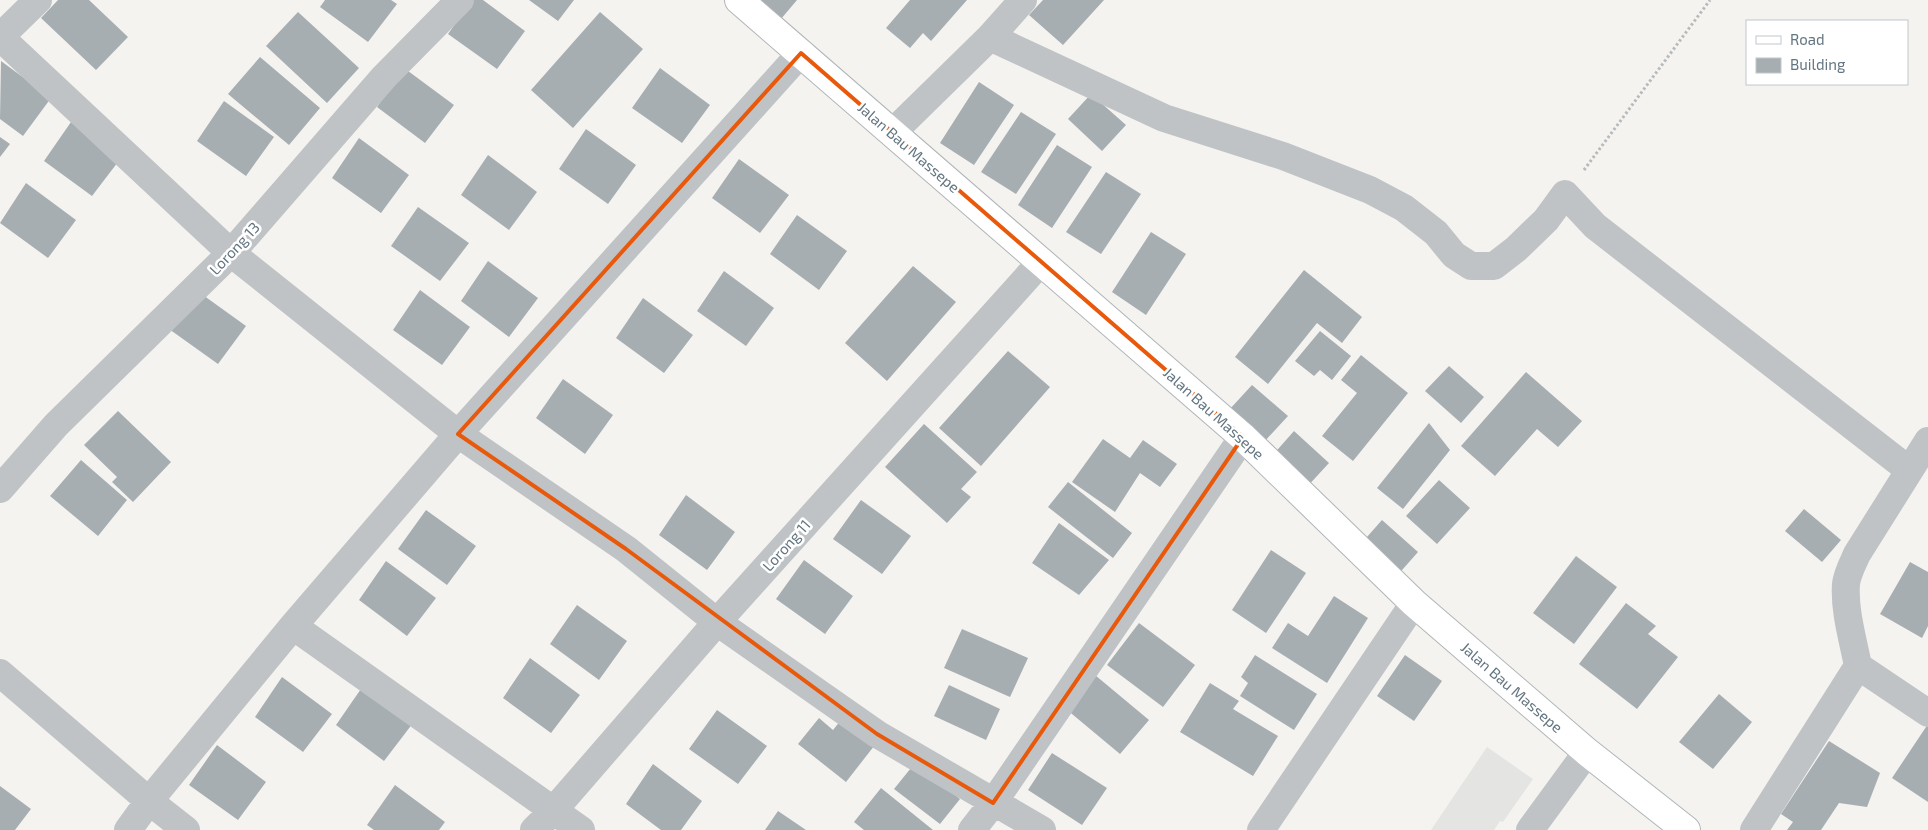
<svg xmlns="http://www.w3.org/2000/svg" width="1928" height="830" font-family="'Exo 2',sans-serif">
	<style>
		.built { fill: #e4e5e3 }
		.building { fill: #a6aeb2 }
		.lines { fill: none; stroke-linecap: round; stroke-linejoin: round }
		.primary-casing { stroke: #b0b5b8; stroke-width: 30 }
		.path { stroke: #b7babc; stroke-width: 3; stroke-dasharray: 2.5 2.5; stroke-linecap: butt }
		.minor { stroke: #bfc3c6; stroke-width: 28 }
		.primary { stroke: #fff; stroke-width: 28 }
		.marked { fill: none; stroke: #e8590c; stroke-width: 4; stroke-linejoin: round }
		.labels { text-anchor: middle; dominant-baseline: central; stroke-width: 5; stroke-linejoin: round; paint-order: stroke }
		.street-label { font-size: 15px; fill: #637580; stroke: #fff }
	</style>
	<rect width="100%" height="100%" fill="#f4f3ef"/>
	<!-- built -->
	<path class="built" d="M1487,747L1533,779L1503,822L1500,821L1494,830H1431Z"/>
	<!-- building -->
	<path class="building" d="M58,0H89L128,37L96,70L41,18Z
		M325,0H391L397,4L368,42L320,7Z
		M472,0H483L525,31L497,69L448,34Z
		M529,0H574L558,21Z
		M760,0H797L781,19Z
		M910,0H967L931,41L923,33L910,48L886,28Z
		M1043,0H1104L1063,45L1029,15Z
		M298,12L359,68L327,103L266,46Z
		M600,12L643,49L573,128L531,90Z
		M260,57L320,108L289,145L228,94Z
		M1,61L51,98L23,136L0,119Z
		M404,68L454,105L425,143L377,107Z
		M660,68L710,105L682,143L632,108Z
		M979,82L1014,105L974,165L940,143Z
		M1091,94L1126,125L1102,151L1068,119Z
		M224,101L274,137L246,176L197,141Z
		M1021,112L1056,134L1016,194L981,172Z
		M71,122L121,158L92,196L44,161Z
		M586,129L636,165L608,204L559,169Z
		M0,137L10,144L0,157Z
		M359,138L409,175L381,213L332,178Z
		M1057,145L1092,167L1052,228L1018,205Z
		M488,155L537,192L509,230L461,195Z
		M739,159L789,195L760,233L712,198Z
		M1106,172L1141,194L1101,254L1066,232Z
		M26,183L76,220L48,258L0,223Z
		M418,207L469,243L440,281L391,246Z
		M797,215L847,251L819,290L770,254Z
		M1151,232L1186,254L1146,315L1112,292Z
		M488,261L538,298L509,337L461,301Z
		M913,266L956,302L887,381L845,343Z
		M1304,270L1362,317L1342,343L1317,323L1268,384L1235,357Z
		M724,271L774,308L746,346L697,311Z
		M196,290L246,326L218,364L169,329Z
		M420,290L470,327L442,365L393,330Z
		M643,298L693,335L664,373L616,338Z
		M1320,331L1351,356L1332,380L1320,370L1314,376L1295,361Z
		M1008,351L1050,387L981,466L939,428Z
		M1361,355L1408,393L1353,461L1322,436L1357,393L1341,380Z
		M1449,366L1484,397L1461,423L1425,391Z
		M1526,372L1582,421L1558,447L1537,429L1495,476L1461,446Z
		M563,379L613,415L585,454L536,418Z
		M1252,385L1288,416L1264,442L1229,410Z
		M118,411L171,462L133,502L112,482L117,477L84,445Z
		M1429,423L1450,450L1403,509L1377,488Z
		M924,424L977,472L961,489L971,497L947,523L885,467Z
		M1294,431L1329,463L1305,489L1271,457Z
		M1103,439L1130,458L1143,440L1177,464L1160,487L1140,473L1115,512L1072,482Z
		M81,460L127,500L98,536L50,496Z
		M1439,480L1470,508L1437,544L1406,516Z
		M1068,482L1132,533L1113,558L1048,507Z
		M686,495L735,532L707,570L659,535Z
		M861,500L911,536L882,574L833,539Z
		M1804,509L1841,540L1822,562L1785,531Z
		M426,510L476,546L447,585L398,549Z
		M1382,520L1418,552L1395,578L1359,546Z
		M1059,523L1109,560L1079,595L1032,563Z
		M1271,550L1306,573L1266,633L1232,610Z
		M1576,556L1617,587L1574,644L1533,613Z
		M804,560L853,596L825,634L776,599Z
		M386,561L436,598L407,636L359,600Z
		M1910,562L1928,572V626L1922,638L1880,614Z
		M1334,596L1368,618L1327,683L1272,648L1288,623L1308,636Z
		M1626,603L1656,626L1648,634L1678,657L1637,709L1579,664Z
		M577,605L627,641L599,680L550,644Z
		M1139,623L1195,665L1163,707L1107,665Z
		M962,629L1028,658L1010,697L944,668Z
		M1255,655L1317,694L1294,730L1240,696L1248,683L1241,677Z
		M1405,655L1442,681L1414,721L1377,696Z
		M530,658L580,695L551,733L503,698Z
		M1095,675L1149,720L1120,754L1066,709Z
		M282,677L332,714L303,752L255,717Z
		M1210,683L1239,701L1233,709L1278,736L1253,776L1180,732Z
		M949,685L1000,709L986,740L934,716Z
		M363,686L413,723L384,761L336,725Z
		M1719,694L1752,722L1713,769L1679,742Z
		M717,710L767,746L738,784L689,749Z
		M845,715L878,741L846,782L798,744L819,718L833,730Z
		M1928,724V802L1892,778Z
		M1829,741L1880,773L1867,807L1839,803L1821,830H1787L1793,822L1781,814Z
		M217,745L266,782L238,820L189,785Z
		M1052,753L1107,788L1082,825L1028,790Z
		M915,763L960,799L940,824L894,789Z
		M653,764L702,801L681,830H661L626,804Z
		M395,785L445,822L439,830H374L367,825Z
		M0,786L31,809L15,830H0Z
		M881,788L933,830H864L854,822Z
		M778,811L806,830H765Z"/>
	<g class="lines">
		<defs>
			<path id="primary" d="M739,0L1243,437L1414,603L1587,752L1686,830"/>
		</defs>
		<!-- primary casing -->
		<use href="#primary" class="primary-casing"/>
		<!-- path -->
		<path class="path" d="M1584,170L1710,0"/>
		<!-- minor -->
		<path class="minor" d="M38,0L0,37L231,253L458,434L626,549L717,622L877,734L1042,830
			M990,37L1164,118L1283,156L1370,190L1404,208L1436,233L1454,255L1471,266H1494L1516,249L1546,220L1565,194L1595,226L1909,470
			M893,132L990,37L1023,0
			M0,489L56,425L231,253L384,77L460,0
			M293,626L581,830
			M1858,666L1928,713
			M0,673L149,801L186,830
			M128,830L149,801L293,626L458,434L801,53
			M534,830L553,811L717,622L1041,262
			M972,830L993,803L1243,437
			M1261,830L1414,603
			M1530,830L1587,752
			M1754,830L1858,666C1853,640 1844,610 1846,584C1847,574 1853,563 1857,554L1928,441"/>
		<!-- primary -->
		<use href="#primary" class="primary"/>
	</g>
	<!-- marked area -->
	<path class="marked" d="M801,53L1243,437L993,803L877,734L626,549L458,434Z"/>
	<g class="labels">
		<!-- street labels -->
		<g class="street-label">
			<text transform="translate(909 147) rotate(41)">Jalan Bau Massepe</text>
			<text transform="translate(234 248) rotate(-47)">Lorong 13</text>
			<text transform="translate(1214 413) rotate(42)">Jalan Bau Massepe</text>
			<text transform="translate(786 545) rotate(-48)">Lorong 11</text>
			<text transform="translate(1512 687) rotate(41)">Jalan Bau Massepe</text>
		</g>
	</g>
	<!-- legend -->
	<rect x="1746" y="20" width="162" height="65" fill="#ffffff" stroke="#c1c8cc"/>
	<rect x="1756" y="36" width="25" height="8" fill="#ffffff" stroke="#c1c8cc"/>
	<text x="1790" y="45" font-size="15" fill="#637580">Road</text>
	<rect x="1756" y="58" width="25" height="15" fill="#a6aeb2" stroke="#c1c8cc"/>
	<text x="1790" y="70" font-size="15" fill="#637580">Building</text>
</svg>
